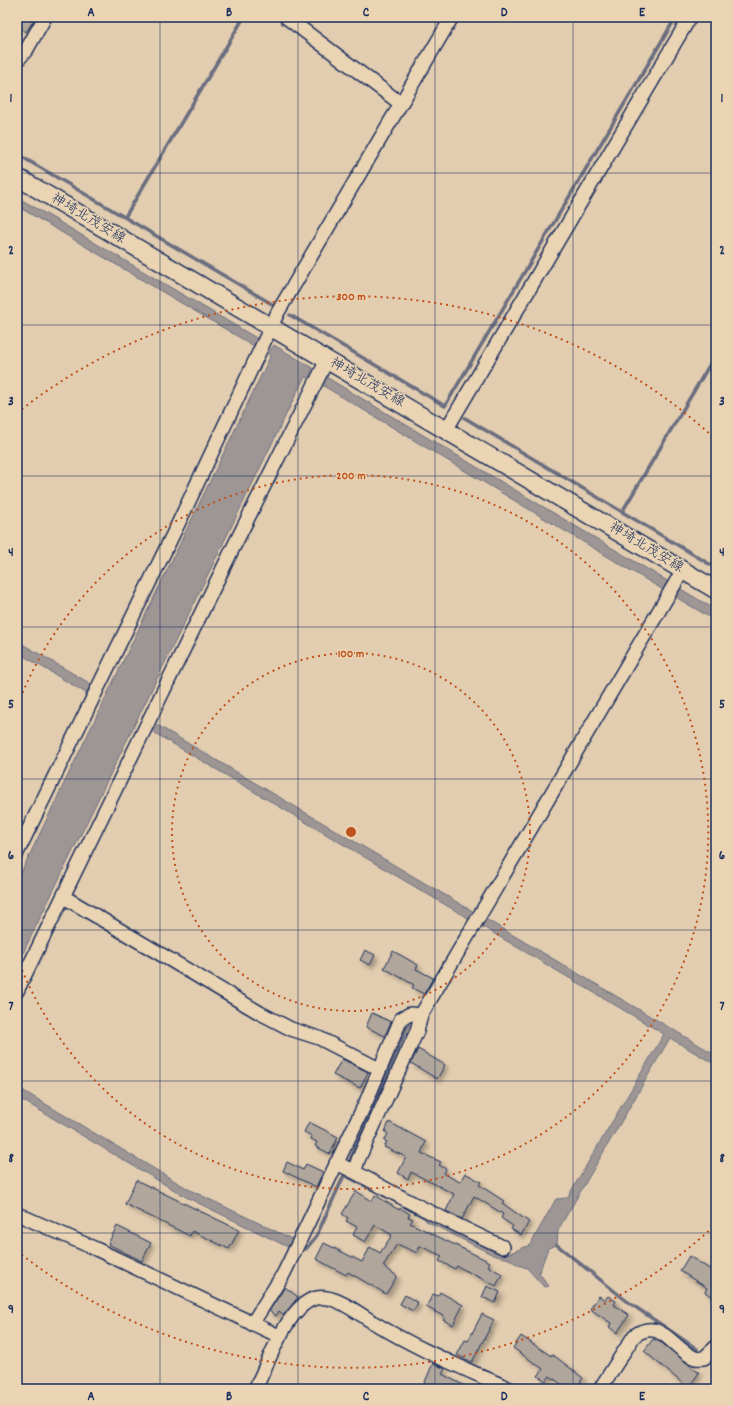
<svg xmlns="http://www.w3.org/2000/svg" width="733" height="1406" font-family="Dekko,'Klee One',sans-serif">
	<style>
		.water { fill: #9e9695; stroke: #6a6d7f }
		.lines { fill: none; stroke-linecap: round; stroke-linejoin: round }
		.stream { stroke: #6a6d7f; stroke-width: 3.5 }
		.building { fill: #b0a69b; stroke: #1b2f5e; filter: url(#shadow) }
		.minor-casing { stroke: #1b2f5e; stroke-width: 16 }
		.major-casing { stroke: #1b2f5e; stroke-width: 20 }
		.minor { stroke: #ead4b3; stroke-width: 13 }
		.major { stroke: #ead4b3; stroke-width: 17 }
		.grid { fill: none; stroke: #1b2f5e; stroke-width: 1; stroke-opacity: 0.55 }
		.ring { fill: none; stroke: #bf511c; stroke-width: 2; stroke-dasharray: 2 4 }
		.labels { text-anchor: middle; dominant-baseline: central; stroke-width: 3; stroke-linejoin: round; paint-order: stroke }
		.street-label { font-size: 14px; fill: #1b2f5e; stroke: #ead4b3 }
		.centre { fill: #bf511c; stroke: #ead4b3; stroke-width: 2 }
		.ring-label { font-size: 12px; text-anchor: middle; font-weight: bold; fill: #bf511c; stroke: #ead4b3; stroke-width: 3; stroke-linejoin: round; paint-order: stroke }
		.neatline { fill: none; stroke: #1b2f5e; stroke-width: 1.5 }
		.grid-label { font-size: 13px; text-anchor: middle; font-weight: bold; fill: #1b2f5e }
	</style>
	<defs>
		<filter id="shadow"><feDropShadow dx="3.5" dy="3.5" stdDeviation="2" flood-color="#0004"/></filter>
	</defs>
	<rect width="100%" height="100%" fill="#e2cdb0"/>
	<filter id="ink" filterUnits="userSpaceOnUse"><feTurbulence type="fractalNoise" baseFrequency=".025" numOctaves="2"/><feDisplacementMap in="SourceGraphic" scale="8" xChannelSelector="R" yChannelSelector="G"/><feConvolveMatrix kernelMatrix="1 2 1 2 8 2 1 2 1" color-interpolation-filters="sRGB"/></filter>
	<g filter="url(#ink)">
		<!-- water -->
		<path class="water" d="M17,197L258,339L254,346L17,206Z
			M274,345L313,368L309,377L304,378L17,965V881L270,357L268,353Z
			M326,377L669,582L665,591L322,385Z
			M679,588L716,610V621L674,596Z
			M17,641L91,684L86,693L17,652Z
			M157,725L716,1055V1065L670,1038L558,1230L557,1245L548,1248L539,1273L549,1286L544,1287L527,1268L518,1265L509,1259L493,1255L426,1221L423,1215L495,1252L505,1255L530,1245L556,1199L567,1198L664,1034L153,732Z
			M17,1087L190,1190L292,1239L288,1247L186,1197L17,1097Z"/>
		<g class="lines">
			<!-- stream -->
			<path class="stream" d="M17,154L272,304
				M125,217L244,17
				M290,315L445,406L676,17
				M465,418L716,568
				M622,512L716,354
				M348,1165L408,1025
				M344,1175L385,1196
				M405,1207L424,1217
				M557,1245L628,1302L697,1349
				M306,1249L316,1237L346,1171"/>
		</g>
		<!-- building -->
		<path class="building" d="M17,17H36L26,32L17,25Z
			M365,950L375,955L370,965L360,960Z
			M393,951L418,965L416,969L433,978L424,994L412,988L414,985L384,968Z
			M372,1013L391,1022L385,1036L366,1027Z
			M418,1049L445,1065L437,1079L411,1063Z
			M342,1059L368,1072L360,1088L333,1075Z
			M309,1122L338,1137L330,1154L315,1146L317,1142L311,1139L312,1136L304,1132Z
			M389,1122L426,1142L421,1153L441,1162L439,1165L446,1169L444,1174L460,1182L465,1173L481,1182L479,1185L504,1201L502,1203L529,1222L521,1235L511,1229L513,1226L501,1218L503,1214L474,1196L462,1219L446,1211L454,1194L411,1172L408,1179L398,1173L406,1157L384,1147L387,1142L384,1141L388,1134L385,1132Z
			M287,1162L303,1170L306,1164L323,1172L316,1187L283,1171Z
			M136,1180L239,1230L229,1249L192,1231L190,1236L125,1204Z
			M356,1191L372,1201L375,1195L399,1210L400,1208L410,1214L408,1217L413,1219L410,1223L490,1262L488,1266L502,1274L496,1286L457,1266L455,1269L439,1261L442,1256L420,1246L417,1253L397,1244L383,1266L397,1276L386,1294L348,1272L346,1275L316,1259L324,1243L362,1262L370,1247L380,1253L392,1235L375,1225L365,1242L353,1235L357,1227L346,1221L348,1218L342,1214Z
			M117,1226L151,1243L142,1261L108,1244Z
			M689,1256L716,1273V1300L705,1292L707,1288L680,1271Z
			M487,1286L500,1292L495,1303L482,1297Z
			M285,1287L298,1297L284,1315L279,1311L276,1316L269,1311Z
			M440,1292L463,1305L453,1325L443,1320L445,1317L426,1307L433,1294L438,1296Z
			M405,1295L418,1303L413,1311L400,1304Z
			M599,1296L605,1300L608,1296L616,1301L614,1305L629,1315L617,1333L609,1327L611,1323L590,1309Z
			M482,1314L494,1320L472,1362L457,1355L465,1340L468,1341Z
			M521,1336L551,1356L552,1354L583,1378L576,1389H568L550,1376L546,1381L538,1376L543,1369L513,1348Z
			M653,1339L662,1343L699,1373L688,1388L644,1351Z
			M433,1363L445,1369L442,1374L471,1389H422Z"/>
		<g class="lines">
			<defs>
				<path id="minor" d="M286,17L400,103
					M17,61L27,49L45,17
					M446,430L690,17
					M17,853L180,520L278,312L452,17
					M64,897L260,1013L291,1029L319,1038L379,1069
					M17,991L232,550L327,360
					M336,1163C359,1173 379,1186 401,1197C434,1215 469,1231 503,1247
					M355,1170L358,1160L417,1031L421,1015
					M17,1214L96,1249L279,1336
					M252,1324L284,1273L366,1102L401,1019L410,1014L421,1015L683,570
					M255,1389C268,1364 286,1309 313,1299C332,1292 356,1312 371,1321C415,1348 463,1368 510,1389
					M600,1389L634,1336C661,1316 673,1350 695,1358C697,1359 702,1358 704,1358L716,1347"/>
				<path id="major" d="M17,177L716,590"/>
			</defs>
			<!-- minor casing -->
			<use href="#minor" class="minor-casing"/>
			<!-- major casing -->
			<use href="#major" class="major-casing"/>
			<!-- minor -->
			<use href="#minor" class="minor"/>
			<!-- major -->
			<use href="#major" class="major"/>
		</g>
	</g>
	<!-- grid -->
	<path class="grid" d="M160,17V1389M298,17V1389M435,17V1389M573,17V1389M17,173H716M17,325H716M17,476H716M17,627H716M17,779H716M17,930H716M17,1081H716M17,1233H716"/>
	<!-- distance rings -->
	<g class="ring">
		<circle cx="351" cy="832" r="179"/>
		<path d="M18 704A357 357 0 1 1 18 960"/>
		<path d="M713 1227A536 536 0 0 1 17 1251M17 413A536 536 0 0 1 713 437"/>
	</g>
	<g class="labels">
		<!-- street labels -->
		<g class="street-label">
			<text transform="translate(88 219) rotate(31)">神埼北茂安線</text>
			<text transform="translate(367 383) rotate(30)">神埼北茂安線</text>
			<text transform="translate(646 548) rotate(31)">神埼北茂安線</text>
		</g>
	</g>
	<circle cx="351" cy="832" r="6" class="centre"/>
	<g class="ring-label">
		<text x="351" y="300">300 m</text>
		<text x="351" y="479">200 m</text>
		<text x="351" y="657">100 m</text>
	</g>
	<!-- margin -->
	<rect width="733" height="1406" fill="none" stroke="#ead4b3" stroke-width="44"/>
	<rect x="22" y="22" width="689" height="1362" class="neatline"/>
	<g class="grid-label">
		<text x="91" y="16">A</text>
		<text x="229" y="16">B</text>
		<text x="366" y="16">C</text>
		<text x="504" y="16">D</text>
		<text x="642" y="16">E</text>
		<text x="11" y="102">1</text>
		<text x="722" y="102">1</text>
		<text x="11" y="254">2</text>
		<text x="722" y="254">2</text>
		<text x="11" y="405">3</text>
		<text x="722" y="405">3</text>
		<text x="11" y="556">4</text>
		<text x="722" y="556">4</text>
		<text x="11" y="708">5</text>
		<text x="722" y="708">5</text>
		<text x="11" y="859">6</text>
		<text x="722" y="859">6</text>
		<text x="11" y="1010">7</text>
		<text x="722" y="1010">7</text>
		<text x="11" y="1162">8</text>
		<text x="722" y="1162">8</text>
		<text x="11" y="1313">9</text>
		<text x="722" y="1313">9</text>
		<text x="91" y="1400">A</text>
		<text x="229" y="1400">B</text>
		<text x="366" y="1400">C</text>
		<text x="504" y="1400">D</text>
		<text x="642" y="1400">E</text>
	</g>
</svg>
